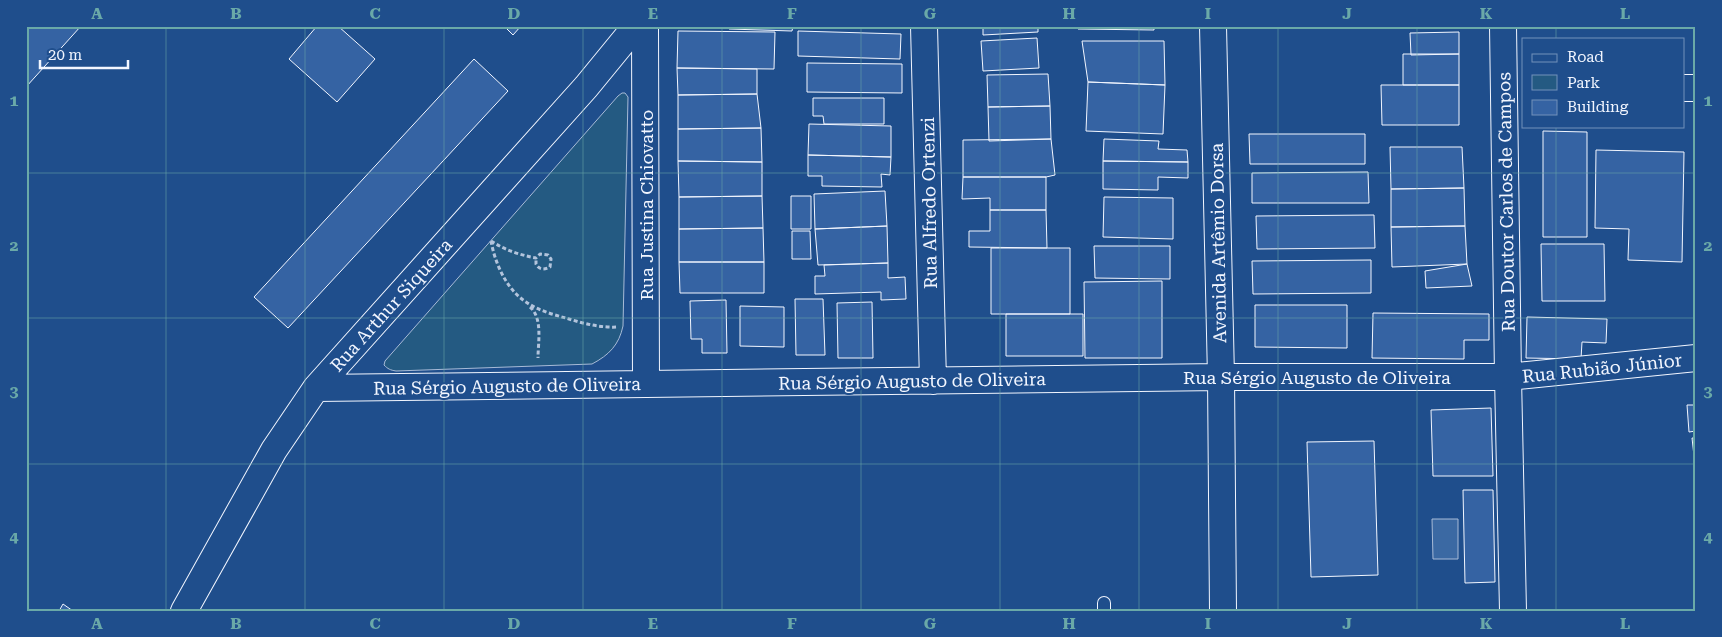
<svg xmlns="http://www.w3.org/2000/svg" width="1722" height="637" font-family="'Roboto Serif',serif">
	<style>
		.green { fill: #245a82; stroke: #a8bbd7 }
		.water { fill: #3b69a3; stroke: #a8bbd7 }
		.building { fill: #3563a3; stroke: #f2f6ff }
		.lines { fill: none; stroke-linecap: round; stroke-linejoin: round }
		.lane-casing { stroke: #f2f6ff; stroke-width: 14 }
		.street-casing { stroke: #f2f6ff; stroke-width: 28 }
		.path { stroke: #b3c4dc; stroke-width: 3; stroke-dasharray: 4 2.5; stroke-linecap: butt }
		.lane { stroke: #1f4e8c; stroke-width: 12 }
		.street { stroke: #1f4e8c; stroke-width: 26 }
		.grid { fill: none; stroke: #6aa9a8; stroke-width: 1; stroke-opacity: 0.55 }
		.labels { text-anchor: middle; dominant-baseline: central; stroke-width: 4; stroke-linejoin: round; paint-order: stroke }
		.street-label { font-size: 18px; fill: #f2f6ff; stroke: #1f4e8c }
		.neatline { fill: none; stroke: #6aa9a8; stroke-width: 2 }
		.grid-label { font-size: 16px; text-anchor: middle; font-weight: bold; fill: #6aa9a8 }
	</style>
	<rect width="100%" height="100%" fill="#1f4e8c"/>
	<!-- green -->
	<path class="green" d="M622,93H625L628,97L623,326C619,345 609,355 592,364L396,371C390,370 388,369 384,365L385,361L618,96Z"/>
	<!-- water -->
	<path class="water" d="M1432,519H1458V559H1433Z"/>
	<!-- building -->
	<path class="building" d="M26,26H81L26,87Z
		M317,26H338L375,59L337,102L289,59Z
		M504,26H521L513,35Z
		M729,26H793L792,31L729,29Z
		M831,26H888L831,27Z
		M983,26H1038V32L983,35Z
		M1078,26H1154V30L1078,29Z
		M678,31L775,32L774,69L677,68Z
		M798,31L901,34L900,59L798,56Z
		M1459,32V54L1411,55L1410,33Z
		M1037,38L1039,68L983,71L981,41Z
		M1082,41H1164L1165,85L1088,82Z
		M1403,54H1459V85H1403Z
		M474,59L508,91L288,328L254,297Z
		M807,63L902,64V93L807,92Z
		M677,68L757,69V94L678,95Z
		M1048,74L1050,106L988,107L987,75Z
		M1088,82L1165,85L1163,134L1086,131Z
		M1381,85H1459V125H1382Z
		M757,94L761,128L678,129V95Z
		M813,98H884V124H824L823,116H813Z
		M1050,106L1051,139L989,141L988,107Z
		M809,124L891,126V157L808,155Z
		M761,128L762,162L678,161V129Z
		M1543,131L1587,132V237H1543Z
		M1249,134H1365V164H1250Z
		M1051,139L1055,175L1046,177H963V140Z
		M1104,139L1159,141L1158,149L1187,150L1188,162L1103,161Z
		M1390,147H1462L1464,188L1391,189Z
		M1596,150L1684,152L1682,262L1628,260L1629,229L1595,228Z
		M808,155L891,157L890,175L881,174L882,187L822,186V176H808Z
		M678,161L762,162V196L679,197Z
		M1103,161L1188,162V178L1158,177V190L1103,189Z
		M1368,172L1369,203H1252V173Z
		M963,177H1046V210H990V198L962,199Z
		M1464,188L1465,226L1391,227V189Z
		M885,191L887,226L815,229L814,194Z
		M762,196L763,228L679,229V197Z
		M791,196H811V229H791Z
		M1104,197L1173,198V239L1103,237Z
		M990,210H1046L1047,248L969,247V231H990Z
		M1374,215L1375,248L1257,249L1256,216Z
		M887,226L888,263L818,265L815,229Z
		M1465,226L1467,264L1392,267L1391,227Z
		M763,228L764,262H679V229Z
		M792,231H810L811,259H792Z
		M1541,244H1604L1605,301H1542Z
		M1094,246H1170V279L1095,278Z
		M991,248H1070V314H991Z
		M1371,260V293L1253,294L1252,261Z
		M679,262H764V293H680Z
		M888,263V278L905,277L906,299L881,300V292L815,294V276H825L824,265Z
		M1467,264L1472,286L1426,288L1425,271Z
		M1162,281V358H1085L1084,282Z
		M795,299H823L825,355H796Z
		M726,300L727,353H702V339H691L690,301Z
		M872,302L873,358H838L837,303Z
		M1255,305H1347V348L1255,347Z
		M740,306L784,307V347L740,346Z
		M1373,313L1489,314V340H1464V359L1372,358Z
		M1006,314H1083V356H1006Z
		M1527,317L1607,319L1606,343L1582,342L1581,359L1526,358Z
		M1687,405H1696V431L1689,432Z
		M1491,408L1493,476H1433L1431,410Z
		M1692,438H1696V465H1695Z
		M1374,441L1378,575L1311,577L1307,442Z
		M1463,490H1493L1495,582L1465,583Z
		M63,604L73,611H59Z"/>
	<g class="lines">
		<defs>
			<path id="lane" d="M1104,603V611"/>
			<path id="street" d="M645,26L646,384
				M924,26L933,381
				M1213,26L1221,377L1223,611
				M1503,26L1508,377L1513,611
				M1683,88H1696
				M316,388L1221,377H1508L1696,358
				M184,611L274,450L316,388L586,87L636,26"/>
		</defs>
		<!-- lane casing -->
		<use href="#lane" class="lane-casing"/>
		<!-- street casing -->
		<use href="#street" class="street-casing"/>
		<!-- path -->
		<path class="path" d="M491,241C495,263 506,289 526,302C539,311 555,315 569,319C585,324 602,328 618,327
			M491,241C505,250 520,255 536,258L540,254L548,255L551,259L550,267C544,270 539,270 536,264V258
			M530,307C543,318 538,343 538,358"/>
		<!-- lane -->
		<use href="#lane" class="lane"/>
		<!-- street -->
		<use href="#street" class="street"/>
	</g>
	<!-- grid -->
	<path class="grid" d="M166,26V611M305,26V611M444,26V611M583,26V611M722,26V611M861,26V611M1000,26V611M1139,26V611M1278,26V611M1417,26V611M1556,26V39M1556,126V611M26,173H1696M26,318H1696M26,464H1696"/>
	<g class="labels">
		<!-- street labels -->
		<g class="street-label">
			<text transform="translate(1506 202) rotate(-91)">Rua Doutor Carlos de Campos</text>
			<text transform="translate(929 203) rotate(-91)">Rua Alfredo Ortenzi</text>
			<text transform="translate(646 205) rotate(-90)">Rua Justina Chiovatto</text>
			<text transform="translate(1218 243) rotate(-91)">Avenida Artêmio Dorsa</text>
			<text transform="translate(391 305) rotate(-48)">Rua Arthur Siqueira</text>
			<text transform="translate(1602 368) rotate(-6)">Rua Rubião Júnior</text>
			<text x="1317" y="377">Rua Sérgio Augusto de Oliveira</text>
			<text transform="translate(912 381) rotate(-1)">Rua Sérgio Augusto de Oliveira</text>
			<text transform="translate(507 386) rotate(-1)">Rua Sérgio Augusto de Oliveira</text>
		</g>
	</g>
	<!-- border -->
	<rect width="1722" height="637" fill="none" stroke="#1f4e8c" stroke-width="55"/>
	<!-- legend -->
	<rect x="1522" y="38" width="162" height="90" fill="#1f4e8c" stroke="#7391ba"/>
	<rect x="1532" y="54" width="25" height="8" fill="#1f4e8c" stroke="#7391ba"/>
	<text x="1567" y="62" font-size="15" fill="#f2f6ff">Road</text>
	<rect x="1532" y="75" width="25" height="15" fill="#245a82" stroke="#7391ba"/>
	<text x="1567" y="88" font-size="15" fill="#f2f6ff">Park</text>
	<rect x="1532" y="100" width="25" height="15" fill="#3563a3" stroke="#7391ba"/>
	<text x="1567" y="112" font-size="15" fill="#f2f6ff">Building</text>
	<!-- scale -->
	<path d="M40 60v8h88v-8" fill="none" stroke="#f2f6ff" stroke-width="2.5"/>
	<text x="48" y="60" font-size="15" fill="#f2f6ff" stroke="#1f4e8c" stroke-width="4" paint-order="stroke">20 m</text>
	<rect x="28" y="28" width="1666" height="582" class="neatline"/>
	<g class="grid-label">
		<text x="97" y="19">A</text>
		<text x="236" y="19">B</text>
		<text x="375" y="19">C</text>
		<text x="514" y="19">D</text>
		<text x="653" y="19">E</text>
		<text x="792" y="19">F</text>
		<text x="930" y="19">G</text>
		<text x="1069" y="19">H</text>
		<text x="1208" y="19">I</text>
		<text x="1347" y="19">J</text>
		<text x="1486" y="19">K</text>
		<text x="1625" y="19">L</text>
		<text x="14" y="106">1</text>
		<text x="1708" y="106">1</text>
		<text x="14" y="251">2</text>
		<text x="1708" y="251">2</text>
		<text x="14" y="397">3</text>
		<text x="1708" y="397">3</text>
		<text x="14" y="542">4</text>
		<text x="1708" y="542">4</text>
		<text x="97" y="629">A</text>
		<text x="236" y="629">B</text>
		<text x="375" y="629">C</text>
		<text x="514" y="629">D</text>
		<text x="653" y="629">E</text>
		<text x="792" y="629">F</text>
		<text x="930" y="629">G</text>
		<text x="1069" y="629">H</text>
		<text x="1208" y="629">I</text>
		<text x="1347" y="629">J</text>
		<text x="1486" y="629">K</text>
		<text x="1625" y="629">L</text>
	</g>
</svg>
